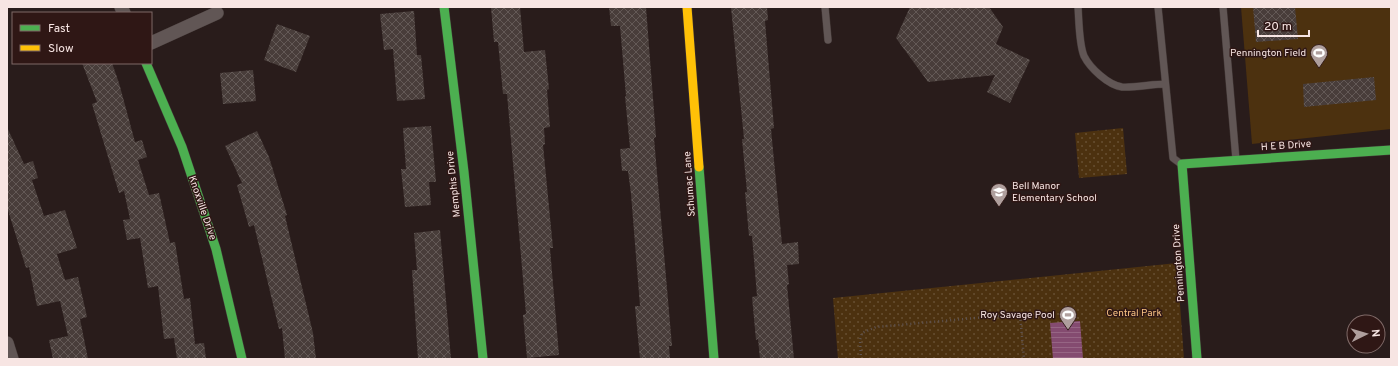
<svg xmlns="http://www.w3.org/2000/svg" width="1398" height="366" font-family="Overpass,sans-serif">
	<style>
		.green { fill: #4c310f }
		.park { fill: url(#park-dots) }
		.water { fill: url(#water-rules) }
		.building { fill: url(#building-cross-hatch) }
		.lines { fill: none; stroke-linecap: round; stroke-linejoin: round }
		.lane-casing { stroke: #433837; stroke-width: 8 }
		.street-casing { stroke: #433837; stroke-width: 14 }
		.fast-casing { stroke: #433837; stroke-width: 10 }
		.slow-casing { stroke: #433837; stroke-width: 10 }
		.path { stroke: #605554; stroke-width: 2.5; stroke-dasharray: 1 3; stroke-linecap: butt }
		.lane { stroke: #615655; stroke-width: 7 }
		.street { stroke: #615655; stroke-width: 13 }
		.fast { stroke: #4caf50; stroke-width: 9 }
		.slow { stroke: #ffc107; stroke-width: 9 }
		.labels { text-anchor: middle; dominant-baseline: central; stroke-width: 3; stroke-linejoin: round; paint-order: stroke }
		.poi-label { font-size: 10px; fill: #f7e5e3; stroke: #2f1715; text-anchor: end }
		.street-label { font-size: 10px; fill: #f7e5e3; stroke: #2f1715 }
		.park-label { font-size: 10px; fill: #fac384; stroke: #2f1715 }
	</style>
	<defs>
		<pattern id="park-dots" width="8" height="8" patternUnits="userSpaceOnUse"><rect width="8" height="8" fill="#4c310f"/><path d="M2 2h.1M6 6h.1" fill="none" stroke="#674f32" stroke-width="1.8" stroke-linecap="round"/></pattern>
		<pattern id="water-rules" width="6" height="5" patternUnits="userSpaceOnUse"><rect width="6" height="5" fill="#844b70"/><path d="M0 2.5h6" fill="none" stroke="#966584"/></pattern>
		<pattern id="building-cross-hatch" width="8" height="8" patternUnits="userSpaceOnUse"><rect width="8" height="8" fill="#483d3a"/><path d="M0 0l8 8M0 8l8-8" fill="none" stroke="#635956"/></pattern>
	</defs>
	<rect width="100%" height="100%" fill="#291c1b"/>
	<!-- green -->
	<path class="green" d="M1241,7H1391V129L1252,144Z"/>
	<!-- park -->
	<path class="park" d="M1123,128L1127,174L1079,178L1075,133Z
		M1177,263L1184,359H838L833,298Z"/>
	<!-- water -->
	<path class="water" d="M1080,321L1083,359H1053L1050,323Z"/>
	<!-- building -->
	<path class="building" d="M491,7H520L524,52L545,50L549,89L547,90L550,127L544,128L545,144L543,145L553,248H550L559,355L527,358L523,315L526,314L507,94H503L498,42H494Z
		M609,7H646L656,137L654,138L672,346H669L670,359H640L635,306H640L631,194L628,171H622L620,149L630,148L625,96H626L620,26H611Z
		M731,7H767L768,20L765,21L774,128L771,129L782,244L798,242L799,264L787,265L789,284L787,285L794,359H760L758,339L756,340L752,297L757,296L752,236H749L745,192H747L742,139H744Z
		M910,7H989L1003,27L996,44L1030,60L1010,103L987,92L995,75L928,82L896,38Z
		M1253,7H1295L1298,39L1256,42Z
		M414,11L417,55H421L425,99L397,101L393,49L384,50L380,14Z
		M277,24L310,36L296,72L264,60Z
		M82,63H112L119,83L135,142L142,140L147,157L138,160L149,195L159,193L170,243L175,242L184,299L190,298L195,344L204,343L206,359H177L174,338L164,339L158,286L148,288L140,238L127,240L123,220L130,219L124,191L119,193L92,104L97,102Z
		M253,70L256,101L223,104L220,73Z
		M1374,77L1376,100L1304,107L1303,84Z
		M431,126L436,182H429L431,205L405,207L401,169H406L403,128Z
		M7,127L24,164L33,161L38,178L32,180L44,216L65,210L77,248L57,254L65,280L78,277L87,317L80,319L88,359H53L49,340L68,336L60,301L37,306L29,267L26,268L7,207Z
		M257,131L269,157L287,215L285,216L313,333L316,359H285L282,328L279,329L254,225L249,227L237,185L242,183L225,146Z
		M440,230L451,359H418L412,270H417L414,233Z"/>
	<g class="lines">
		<defs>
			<path id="lane" d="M825,7L828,40
				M1078,7C1079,21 1079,44 1084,56C1090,68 1108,85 1122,87C1132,88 1154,84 1165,84
				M1158,7L1173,158L1181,164
				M1223,7L1236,160"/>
			<path id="street" d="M121,7L124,13
				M151,43L217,13
				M7,343L12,359"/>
			<path id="fast" d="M444,7L464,172L483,359
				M146,63L182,147L216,249L242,359
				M699,167L714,359
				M1197,359L1182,164L1391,150"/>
			<path id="slow" d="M687,7L699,167"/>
		</defs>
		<!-- lane casing -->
		<use href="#lane" class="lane-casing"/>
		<!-- street casing -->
		<use href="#street" class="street-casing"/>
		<!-- fast casing -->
		<use href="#fast" class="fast-casing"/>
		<!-- slow casing -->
		<use href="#slow" class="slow-casing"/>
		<!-- path -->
		<path class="path" d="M861,359L860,340L862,333L876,327L1020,314L1024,359"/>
		<!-- lane -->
		<use href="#lane" class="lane"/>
		<!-- street -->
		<use href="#street" class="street"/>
		<!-- fast -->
		<use href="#fast" class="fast"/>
		<!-- slow -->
		<use href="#slow" class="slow"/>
	</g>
	<!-- icons -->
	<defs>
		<symbol id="stadium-pin" viewBox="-11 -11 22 30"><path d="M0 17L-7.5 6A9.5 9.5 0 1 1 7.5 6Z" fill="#af9f9d" stroke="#2f1715"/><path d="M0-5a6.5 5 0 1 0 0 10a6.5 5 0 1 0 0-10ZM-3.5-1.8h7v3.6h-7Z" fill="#fff"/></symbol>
		<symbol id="school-pin" viewBox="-11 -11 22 30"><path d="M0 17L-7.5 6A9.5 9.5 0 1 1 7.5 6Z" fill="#af9f9d" stroke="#2f1715"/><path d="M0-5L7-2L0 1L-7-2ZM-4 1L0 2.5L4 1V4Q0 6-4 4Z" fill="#fff"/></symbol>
	</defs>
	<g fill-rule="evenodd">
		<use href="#stadium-pin" x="1309" y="43" width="20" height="27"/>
		<use href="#school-pin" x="989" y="182" width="20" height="27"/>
		<use href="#stadium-pin" x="1058" y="305" width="20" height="27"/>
	</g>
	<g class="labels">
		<!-- poi labels -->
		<g class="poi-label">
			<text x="1306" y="53">Pennington Field</text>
			<text x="1012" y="186" text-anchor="start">Bell Manor<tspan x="1012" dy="12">Elementary School</tspan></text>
			<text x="1055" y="315">Roy Savage Pool</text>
		</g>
		<!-- street labels -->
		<g class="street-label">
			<text transform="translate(1286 146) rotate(-4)">H E B Drive</text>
			<text transform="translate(454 184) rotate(-96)">Memphis Drive</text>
			<text transform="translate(690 184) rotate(-94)">Schumac Lane</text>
			<text transform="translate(202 208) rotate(71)">Knoxville Drive</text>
			<text transform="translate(1179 263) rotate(-94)">Pennington Drive</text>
		</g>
		<!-- park labels -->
		<g class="park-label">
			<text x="1134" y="313">Central Park</text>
		</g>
	</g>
	<!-- border -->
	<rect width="1398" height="366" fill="none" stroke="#f7e5e3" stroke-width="16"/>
	<!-- legend -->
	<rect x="12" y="12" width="140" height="52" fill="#2f1715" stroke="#7f6967"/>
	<rect x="20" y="25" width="20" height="6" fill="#4caf50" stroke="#7f6967"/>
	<text x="48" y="32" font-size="12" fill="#f7e5e3">Fast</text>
	<rect x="20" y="45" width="20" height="6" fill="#ffc107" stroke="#7f6967"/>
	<text x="48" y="52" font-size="12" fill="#f7e5e3">Slow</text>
	<!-- north arrow -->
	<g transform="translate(1366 334) rotate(85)"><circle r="19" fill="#2f1715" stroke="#7f6967"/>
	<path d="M0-3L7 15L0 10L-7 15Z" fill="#af9f9d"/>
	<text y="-6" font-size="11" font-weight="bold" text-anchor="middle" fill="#f7e5e3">N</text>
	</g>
	<!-- scale -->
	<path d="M1258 30v6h51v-6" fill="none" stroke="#f7e5e3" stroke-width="2"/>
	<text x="1264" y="30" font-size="12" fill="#f7e5e3" stroke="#2f1715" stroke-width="3" paint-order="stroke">20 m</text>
</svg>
